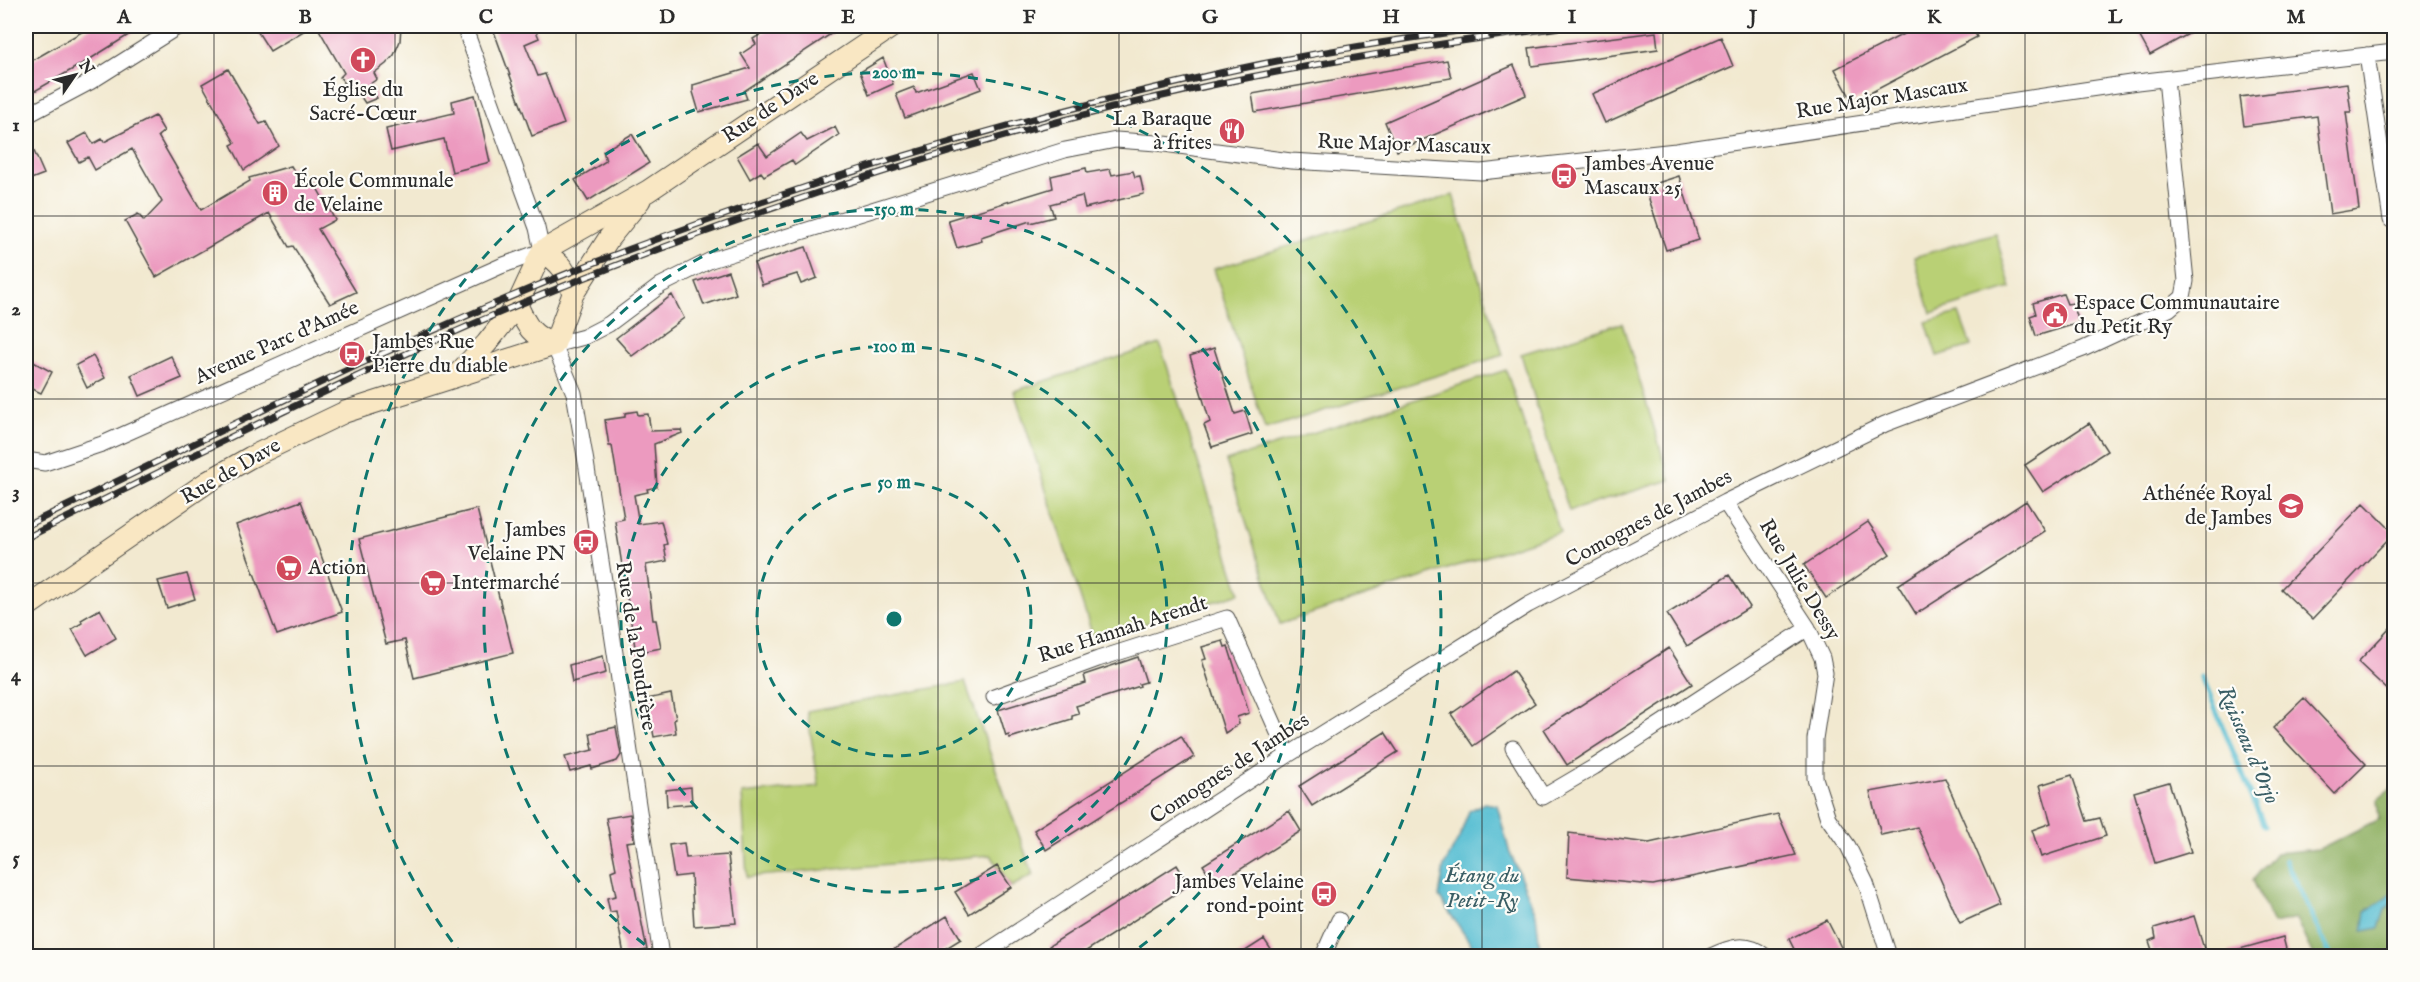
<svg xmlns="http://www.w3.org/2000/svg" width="2420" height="982" font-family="'IM FELL English',serif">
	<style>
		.green { fill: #b9d075; stroke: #727e50; stroke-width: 1.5 }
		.forest { fill: #92b266; stroke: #5e6e48; stroke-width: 1.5 }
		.water { fill: #55bdd2; stroke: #40747e; stroke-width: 1.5 }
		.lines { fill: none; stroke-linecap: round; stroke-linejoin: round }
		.stream { stroke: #55bdd2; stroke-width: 5 }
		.building { fill: #ec9abf }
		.street-casing { stroke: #494844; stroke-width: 17 }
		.secondary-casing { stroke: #494844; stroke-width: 23 }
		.street { stroke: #fff; stroke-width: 15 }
		.secondary { stroke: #f9e7c3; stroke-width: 21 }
		.rail-casing { stroke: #2b2b2b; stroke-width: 7 }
		.rail { stroke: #fdfcf7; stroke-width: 4.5; stroke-dasharray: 14; stroke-linecap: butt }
		.grid { fill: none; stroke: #2b2b2b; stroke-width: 1.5; stroke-opacity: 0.55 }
		.ring { fill: none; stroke: #0f766e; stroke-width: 3; stroke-dasharray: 10 8 }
		.labels { text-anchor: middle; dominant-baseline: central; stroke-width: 4.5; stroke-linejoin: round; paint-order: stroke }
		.poi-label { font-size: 21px; fill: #2b2b2b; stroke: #fdfcf7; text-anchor: start }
		.street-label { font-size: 21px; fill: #2b2b2b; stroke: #fdfcf7 }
		.water-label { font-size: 22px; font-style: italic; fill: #3a5e65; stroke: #fdfcf7 }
		.centre { fill: #0f766e; stroke: #fdfcf7; stroke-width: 3 }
		.ring-label { font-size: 18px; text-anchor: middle; font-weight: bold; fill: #0f766e; stroke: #fdfcf7; stroke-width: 4.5; stroke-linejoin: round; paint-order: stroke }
		.neatline { fill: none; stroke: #2b2b2b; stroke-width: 2 }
		.grid-label { font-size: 20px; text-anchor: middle; font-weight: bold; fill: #2b2b2b }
	</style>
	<rect width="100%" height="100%" fill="#fdfcf7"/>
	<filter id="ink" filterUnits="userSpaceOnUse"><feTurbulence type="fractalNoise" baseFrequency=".0167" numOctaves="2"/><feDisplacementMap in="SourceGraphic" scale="12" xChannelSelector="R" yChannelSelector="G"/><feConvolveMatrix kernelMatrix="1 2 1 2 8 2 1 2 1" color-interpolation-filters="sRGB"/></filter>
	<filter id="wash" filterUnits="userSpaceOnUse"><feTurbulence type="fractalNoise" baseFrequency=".008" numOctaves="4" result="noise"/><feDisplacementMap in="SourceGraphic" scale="24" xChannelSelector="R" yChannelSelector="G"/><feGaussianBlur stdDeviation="1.35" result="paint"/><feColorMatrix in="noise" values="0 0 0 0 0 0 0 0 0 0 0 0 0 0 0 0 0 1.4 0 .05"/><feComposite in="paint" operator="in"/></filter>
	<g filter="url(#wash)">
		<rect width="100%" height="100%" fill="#f2e9d0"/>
		<!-- green -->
		<path class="green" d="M1453,195L1503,355L1265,429L1214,269Z
			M1995,233L2011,288L1931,313L1914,257Z
			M1959,313L1971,346L1937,356L1926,322Z
			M1622,323L1670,480L1569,511L1521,354Z
			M1160,344L1240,593L1094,640L1014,391Z
			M1506,370L1560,532L1280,624L1226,461Z
			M965,682L1033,875L1011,887L991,855L747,877L742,794L819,786L807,711Z"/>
		<!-- forest -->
		<path class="forest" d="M2391,789L2394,792V890L2388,897L2366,911L2379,928L2385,910L2394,901V956H2313L2296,919L2273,924L2253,880L2275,853L2319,849L2379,819L2377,800Z"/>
		<!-- water -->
		<path class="water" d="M1484,803L1497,805L1509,850L1536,914L1541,956H1479L1439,897L1444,866L1459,838L1469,811Z
			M2394,890V901L2385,910L2379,928L2363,931L2366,911L2388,897Z"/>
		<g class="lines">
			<!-- stream -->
			<path class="stream" d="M2202,677L2264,826
				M2285,860L2331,956"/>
		</g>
		<g id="blocks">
			<!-- building -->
			<path class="building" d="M92,26H143L87,61L26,96V64Z
				M254,26H312L270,51Z
				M317,26H401L400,41L394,55L386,64L374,73L377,79L370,84L377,98L365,103L353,85L348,88L340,77L344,73Z
				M492,26H534L539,38L525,44L538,76L545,74L564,124L532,136Z
				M774,26H843L744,91L747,99L699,112L693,92V85L750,68L741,54L756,44L753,39Z
				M1919,26H1971L1977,37L1853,102L1835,69Z
				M2134,26H2203L2150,55Z
				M1656,32L1658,49L1532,66L1529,48Z
				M1721,37L1733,66L1605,123L1592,94Z
				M883,58L893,84L869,95L860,72Z
				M1447,60L1451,78L1255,112L1252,94Z
				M1514,65L1526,95L1397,151L1385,122Z
				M228,69L260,124L266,122L279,146L244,170L231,145L235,143L202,84Z
				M974,72L981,89L905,118L896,94L914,87L916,93Z
				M2347,83L2351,112H2346L2359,209L2330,214L2317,116L2244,126L2240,97Z
				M475,95L490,162L452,172L444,139L391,151L386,129L454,113L452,101Z
				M155,116L164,131L158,136L201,210L250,181L249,178L291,166L302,184L312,179L335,220L318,229L356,292L330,304L293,246L289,247L269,213L156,277L125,221L138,214L144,221L162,202L132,149L95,170L88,157L79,162L68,143L87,133L93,144L102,139L104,142Z
				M835,127L839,135L795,165L792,160L764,176L761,172L750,179L737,156L758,143L767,156L801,133L807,141Z
				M26,133L44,174L26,181Z
				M632,134L649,163L588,201L575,180L606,161L603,151Z
				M1086,168L1087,173L1110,169L1112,175L1133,171L1135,177L1140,176L1144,194L1085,208L1082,196L1050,204L1054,217L1030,223V221L981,237L982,241L957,248L948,220L1053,188L1051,176Z
				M1679,176L1699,240L1666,250L1645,187Z
				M806,247L817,278L801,284L797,274L762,285L754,263Z
				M728,271L736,294L704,305L695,282Z
				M2063,294L2067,304L2073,303L2079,323L2036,336L2030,316L2036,314L2033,303Z
				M672,295L684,318L632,356L616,338Z
				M1214,348L1235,414L1245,411L1252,434L1212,447L1204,425L1210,422L1190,356Z
				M93,356L105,378L87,388L76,365Z
				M171,356L182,378L140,396L131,375Z
				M26,358L52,372L41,393L26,386Z
				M637,411L638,415L648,414L651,431L681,430L682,433L654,444L657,487L647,489L648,492L634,495L639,524L661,521L667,544L664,545L667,561L646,565L653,620H656L661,648L636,653L615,521L624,519L612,446H609L605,420L625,417V413Z
				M2089,423L2107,451L2043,492L2025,465Z
				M301,501L342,612L277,635L236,525Z
				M2026,501L2045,531L1916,614L1898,585Z
				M2364,503L2394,533L2312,619L2281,589Z
				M477,509L513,653L414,678L405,640L386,644L359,539Z
				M1868,522L1890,554L1826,598L1804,565Z
				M187,574L195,599L167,608L158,581Z
				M1729,575L1750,607L1687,646L1667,614Z
				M100,609L116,638L87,655L72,629L82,623L81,620Z
				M2394,624V696L2358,662Z
				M1223,641L1225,647L1228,646L1249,713L1237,717L1239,724L1225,733L1202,660L1206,659L1202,647Z
				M1669,648L1692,684L1567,765L1544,729Z
				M603,656L606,673L572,682L569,665Z
				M1138,657L1146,682L1139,684L1140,686L1076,706L1079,714L1072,716V719L1010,738L1009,735L1006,736L998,710L1086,683L1084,675Z
				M1513,671L1535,703L1473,746L1451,714Z
				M671,694L676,719L674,720L676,733L654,737L647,699Z
				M2304,698L2366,764L2335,794L2273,728Z
				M616,727L621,755L617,761L592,769L591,766L570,772L565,757L593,750L590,733Z
				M1385,732L1398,752L1312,806L1299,786Z
				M1181,736L1194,757L1046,850L1034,830Z
				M2072,775L2087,821L2100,818L2106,836L2041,857L2032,830L2051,823L2040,785Z
				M1945,778L2000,905L1960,923L1917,827L1881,835L1870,792Z
				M2169,782L2191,852L2155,863L2134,792Z
				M691,787L692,804L667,806L666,790Z
				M1289,811L1301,831L1216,885L1203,865Z
				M630,814L634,841L626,842L647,950L624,955L616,911L610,912L607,898L616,896L611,871L616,869L606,818Z
				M1778,814L1796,855L1653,885L1567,877L1569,833L1649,843Z
				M684,843L686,858L728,855L736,923L694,926L691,875L674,877L669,845Z
				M1177,865L1189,885L1077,957H1055L1049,946Z
				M997,866L1011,887L969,914L955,892Z
				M947,916L961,939L935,955L882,957Z
				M2194,916L2205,952L2192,957H2162L2160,951L2153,953L2149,941L2156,938L2154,928Z
				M1827,920L1846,957H1798L1789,939Z
				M2283,937L2288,957H2229V952Z
				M1264,939L1276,957H1236Z"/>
		</g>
	</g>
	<g filter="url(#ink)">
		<use href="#blocks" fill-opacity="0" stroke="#494844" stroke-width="1.5"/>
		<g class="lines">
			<defs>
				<path id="street" d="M2367,55L2391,220
					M26,116L90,82L179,26
					M26,460L45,463L102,444L501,266L542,251L537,228L464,26
					M1725,502L1808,628L1822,658L1825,673L1815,739V778L1828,818L1848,846L1866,883L1889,956
					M994,697L1098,659L1227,618L1288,755
					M1513,748L1543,797L1594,767L1808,628
					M661,956L586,462L574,393L554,345L584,337L609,324L661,285L711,260L1065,150L1116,140L1157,143L1291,161L1481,172L1676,151L2137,82L2394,52
					M980,956L1288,755L1528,605L1725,502L1885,424L2083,349L2169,309L2183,297L2186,281L2166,79
					M1323,956L1339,920
					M1711,956C1730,947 1747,941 1765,956"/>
				<path id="secondary" d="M542,251C562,264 567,271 573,294
					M517,305C527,327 531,335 554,345
					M554,345L573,294L609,238L640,200
					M457,375L487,343L517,305L542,251L648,191L893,26
					M26,607L209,481L251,457L345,412L554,345"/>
			</defs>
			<!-- street casing -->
			<use href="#street" class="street-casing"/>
			<!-- secondary casing -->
			<use href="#secondary" class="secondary-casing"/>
			<!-- street -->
			<use href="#street" class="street"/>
			<!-- secondary -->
			<use href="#secondary" class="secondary"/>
			<defs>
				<path id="rail" d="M26,526C225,429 423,327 630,249C819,178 1011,120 1207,76C1301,54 1397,40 1492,26
					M26,538C210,448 393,353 584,278C788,197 998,131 1212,85C1330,60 1449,42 1568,26"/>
			</defs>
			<!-- rail casing -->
			<use href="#rail" class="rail-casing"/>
			<!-- rail -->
			<use href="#rail" class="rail"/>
		</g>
	</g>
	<!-- grid -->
	<path class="grid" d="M214,26V956M395,26V956M576,26V956M757,26V956M938,26V956M1119,26V956M1301,26V956M1482,26V956M1663,26V956M1844,26V956M2025,26V956M2206,26V956M26,216H2394M26,399H2394M26,583H2394M26,766H2394"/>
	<!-- distance rings -->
	<g class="ring">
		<circle cx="894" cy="619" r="137"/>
		<circle cx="894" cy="619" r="273"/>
		<path d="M659 955A410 410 0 1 1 1129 955"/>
		<path d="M463 956A547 547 0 1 1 1325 956"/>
	</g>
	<!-- icons -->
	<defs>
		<symbol id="church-disc" viewBox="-11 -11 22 22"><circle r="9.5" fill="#d1495b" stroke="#fdfcf7"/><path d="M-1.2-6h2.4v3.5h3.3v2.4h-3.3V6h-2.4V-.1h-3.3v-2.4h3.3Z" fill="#fff"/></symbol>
		<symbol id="restaurant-disc" viewBox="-11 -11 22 22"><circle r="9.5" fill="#d1495b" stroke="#fdfcf7"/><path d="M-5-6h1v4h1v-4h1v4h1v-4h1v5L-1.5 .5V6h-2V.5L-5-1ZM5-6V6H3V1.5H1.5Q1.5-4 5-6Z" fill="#fff"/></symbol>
		<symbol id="bus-disc" viewBox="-11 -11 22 22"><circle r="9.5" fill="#d1495b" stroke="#fdfcf7"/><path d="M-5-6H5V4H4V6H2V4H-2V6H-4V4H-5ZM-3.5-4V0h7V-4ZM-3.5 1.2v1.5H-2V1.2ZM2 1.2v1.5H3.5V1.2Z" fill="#fff"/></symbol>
		<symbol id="building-disc" viewBox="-11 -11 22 22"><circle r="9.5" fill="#d1495b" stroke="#fdfcf7"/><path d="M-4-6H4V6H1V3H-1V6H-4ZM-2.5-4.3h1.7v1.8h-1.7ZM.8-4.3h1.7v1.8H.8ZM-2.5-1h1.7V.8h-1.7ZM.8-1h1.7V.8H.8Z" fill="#fff"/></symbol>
		<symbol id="civic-disc" viewBox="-11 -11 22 22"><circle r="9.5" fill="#d1495b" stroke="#fdfcf7"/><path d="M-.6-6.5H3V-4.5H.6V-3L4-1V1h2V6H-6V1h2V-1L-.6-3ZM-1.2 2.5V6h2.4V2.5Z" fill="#fff"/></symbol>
		<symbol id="school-disc" viewBox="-11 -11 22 22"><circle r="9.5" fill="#d1495b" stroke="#fdfcf7"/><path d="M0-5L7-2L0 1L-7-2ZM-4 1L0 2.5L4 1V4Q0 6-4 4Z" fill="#fff"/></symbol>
		<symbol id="supermarket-disc" viewBox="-11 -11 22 22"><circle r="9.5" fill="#d1495b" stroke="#fdfcf7"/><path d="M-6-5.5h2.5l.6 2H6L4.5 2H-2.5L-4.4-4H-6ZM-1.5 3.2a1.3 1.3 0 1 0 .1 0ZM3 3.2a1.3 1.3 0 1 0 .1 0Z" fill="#fff"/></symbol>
	</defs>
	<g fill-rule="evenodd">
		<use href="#church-disc" x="348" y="45" width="30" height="30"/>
		<use href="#restaurant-disc" x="1217" y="116" width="30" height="30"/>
		<use href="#bus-disc" x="1549" y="161" width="30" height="30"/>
		<use href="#building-disc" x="260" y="178" width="30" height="30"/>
		<use href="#civic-disc" x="2040" y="300" width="30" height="30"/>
		<use href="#bus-disc" x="337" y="339" width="30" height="30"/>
		<use href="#school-disc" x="2276" y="491" width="30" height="30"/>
		<use href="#bus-disc" x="571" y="527" width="30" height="30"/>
		<use href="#supermarket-disc" x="274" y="553" width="30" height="30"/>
		<use href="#supermarket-disc" x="418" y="568" width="30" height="30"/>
		<use href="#bus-disc" x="1309" y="879" width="30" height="30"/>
	</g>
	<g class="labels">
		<!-- poi labels -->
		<g class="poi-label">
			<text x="363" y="90" text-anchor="middle">Église du<tspan x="363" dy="24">Sacré-Cœur</tspan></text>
			<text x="1212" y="119" text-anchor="end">La Baraque<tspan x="1212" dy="24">à frites</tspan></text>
			<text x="1584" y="164">Jambes Avenue<tspan x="1584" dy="24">Mascaux 25</tspan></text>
			<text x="294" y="181">École Communale<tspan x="294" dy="24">de Velaine</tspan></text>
			<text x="2074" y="303">Espace Communautaire<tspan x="2074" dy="24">du Petit Ry</tspan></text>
			<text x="372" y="342">Jambes Rue<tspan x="372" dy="24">Pierre du diable</tspan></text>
			<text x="2272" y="494" text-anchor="end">Athénée Royal<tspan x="2272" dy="24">de Jambes</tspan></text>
			<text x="566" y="530" text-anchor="end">Jambes<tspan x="566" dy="24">Velaine PN</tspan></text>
			<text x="308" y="568">Action</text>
			<text x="452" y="583">Intermarché</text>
			<text x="1304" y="882" text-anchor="end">Jambes Velaine<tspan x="1304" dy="24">rond-point</tspan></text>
		</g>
		<!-- street labels -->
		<g class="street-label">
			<text transform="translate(1882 99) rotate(-9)">Rue Major Mascaux</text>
			<text transform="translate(771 108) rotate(-34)">Rue de Dave</text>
			<text transform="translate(1404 145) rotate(2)">Rue Major Mascaux</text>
			<text transform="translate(277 343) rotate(-24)">Avenue Parc d'Amée</text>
			<text transform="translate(231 472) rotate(-30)">Rue de Dave</text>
			<text transform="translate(1649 519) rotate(-28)">Comognes de Jambes</text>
			<text transform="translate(1799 580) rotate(59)">Rue Julie Dessy</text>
			<text transform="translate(1123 630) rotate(-18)">Rue Hannah Arendt</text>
			<text transform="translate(635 646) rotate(81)">Rue de la Poudrière</text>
			<text transform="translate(1230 769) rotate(-33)">Comognes de Jambes</text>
		</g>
		<!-- water labels -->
		<g class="water-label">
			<text transform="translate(2248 745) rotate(67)">Ruisseau d'Orjo</text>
			<text x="1482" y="876">Étang du<tspan x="1482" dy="25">Petit-Ry</tspan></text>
		</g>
	</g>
	<circle cx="894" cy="619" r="9" class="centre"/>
	<g class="ring-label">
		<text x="894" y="78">200 m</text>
		<text x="894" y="215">150 m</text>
		<text x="894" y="352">100 m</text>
		<text x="894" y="488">50 m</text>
	</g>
	<!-- margin -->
	<rect width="2420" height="982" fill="none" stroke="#fdfcf7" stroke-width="66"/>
	<!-- north arrow -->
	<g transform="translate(75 75) rotate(55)" stroke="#fdfcf7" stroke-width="4.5" paint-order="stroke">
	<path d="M0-4.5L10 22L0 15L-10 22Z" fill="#2b2b2b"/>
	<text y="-9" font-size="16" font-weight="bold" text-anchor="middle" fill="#2b2b2b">N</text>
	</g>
	<rect x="33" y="33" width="2354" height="916" class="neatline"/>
	<g class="grid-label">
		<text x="124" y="23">A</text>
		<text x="305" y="23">B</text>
		<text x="486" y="23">C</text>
		<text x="667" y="23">D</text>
		<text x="848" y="23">E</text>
		<text x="1029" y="23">F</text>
		<text x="1210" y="23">G</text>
		<text x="1391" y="23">H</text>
		<text x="1572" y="23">I</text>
		<text x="1753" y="23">J</text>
		<text x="1934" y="23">K</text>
		<text x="2115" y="23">L</text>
		<text x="2296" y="23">M</text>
		<text x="16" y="131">1</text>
		<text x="16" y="315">2</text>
		<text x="16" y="498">3</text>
		<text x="16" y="681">4</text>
		<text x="16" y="864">5</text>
	</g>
</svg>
